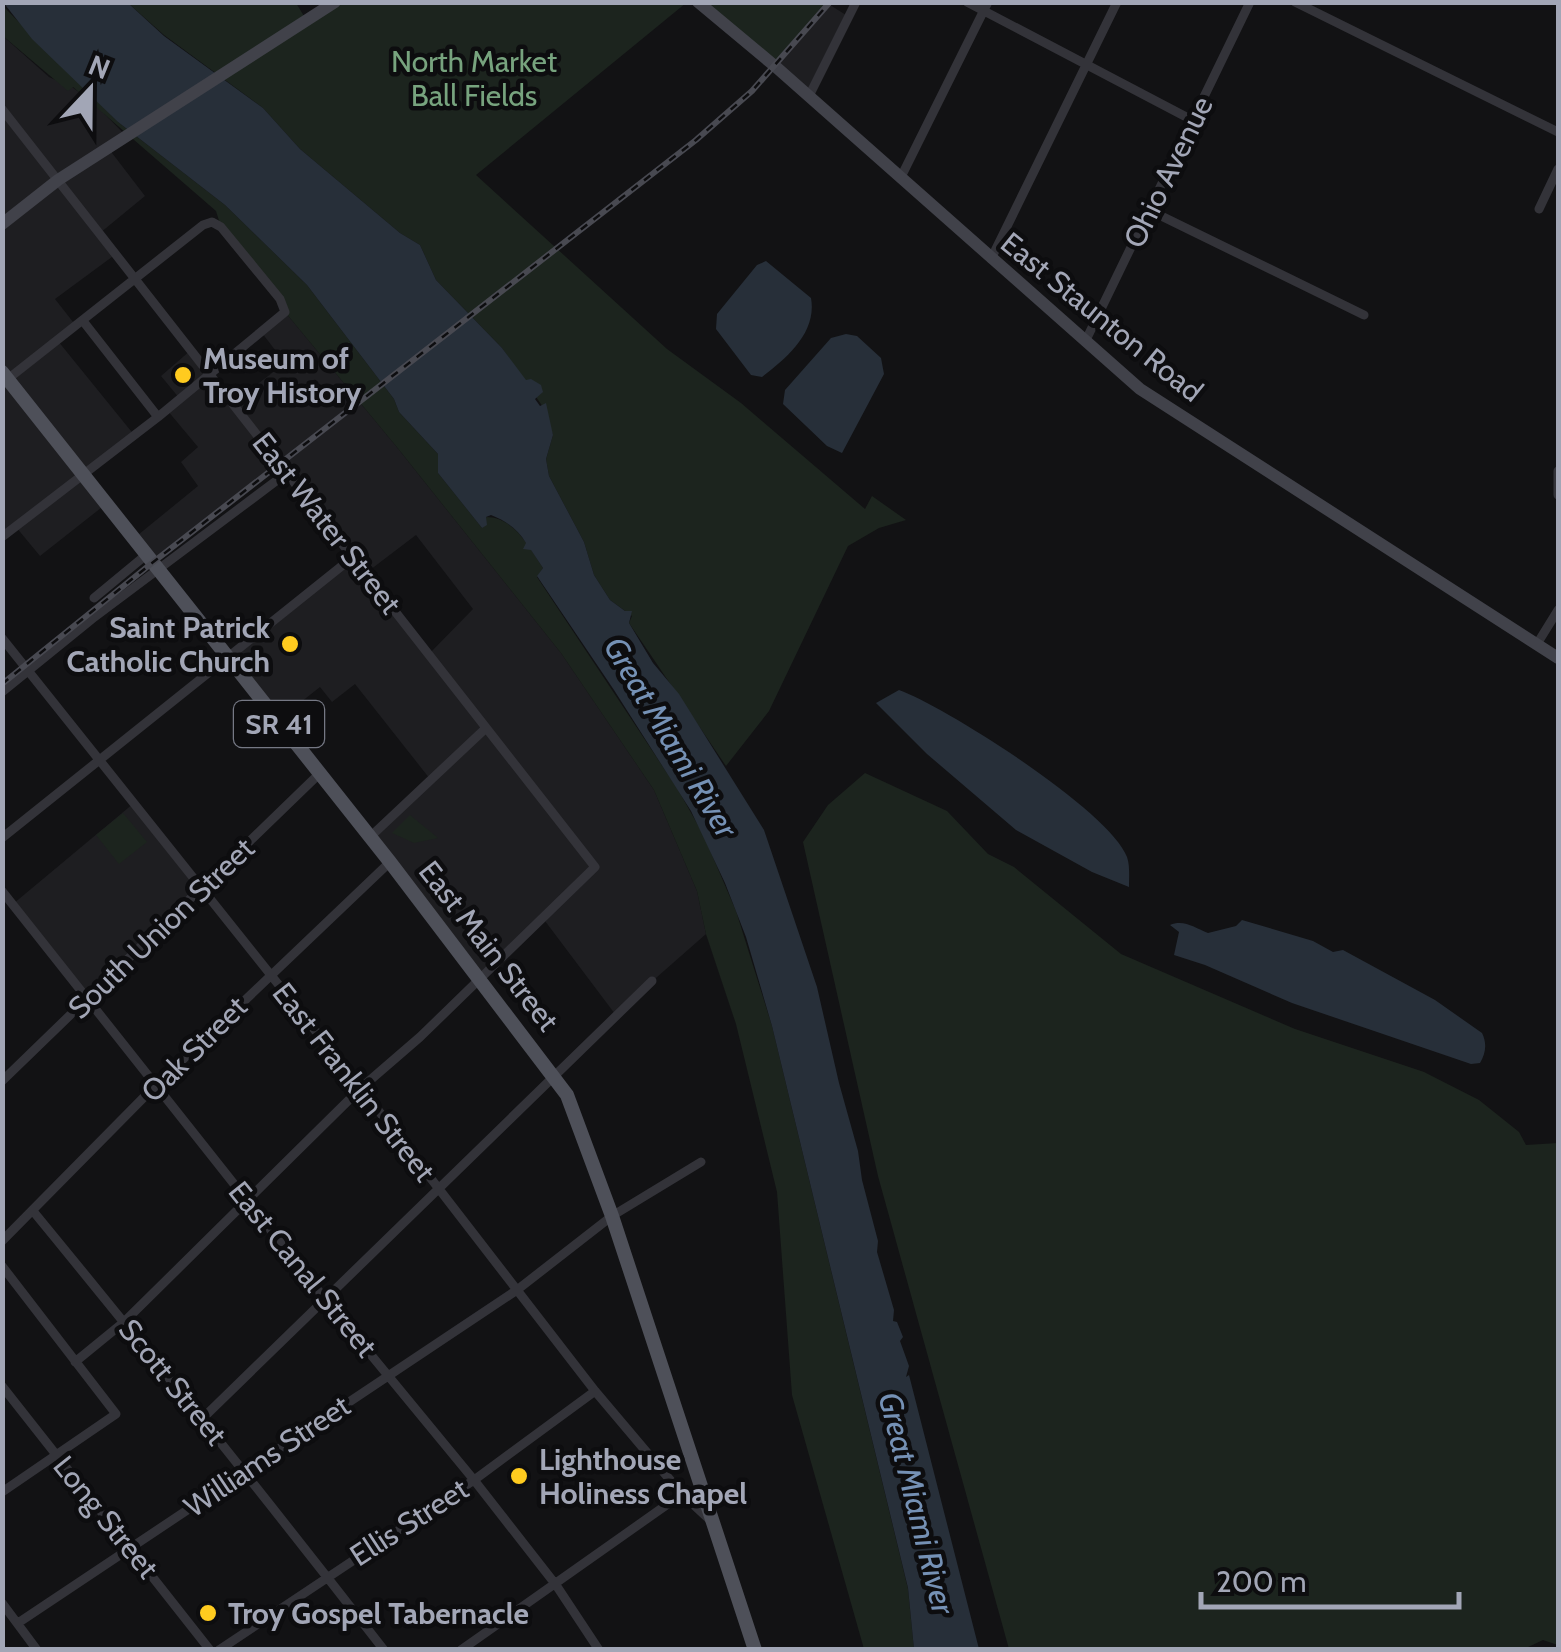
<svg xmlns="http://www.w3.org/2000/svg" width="1561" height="1652" font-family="Cabin,sans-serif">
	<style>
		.built { fill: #1e1e21; fill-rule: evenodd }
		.green { fill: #1c241e }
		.water { fill: #272f39 }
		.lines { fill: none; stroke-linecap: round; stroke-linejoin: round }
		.minor { stroke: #333339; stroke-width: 9 }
		.secondary { stroke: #41424a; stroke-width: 12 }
		.primary { stroke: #4e5059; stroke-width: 14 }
		.rail-casing { stroke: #484951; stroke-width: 6 }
		.rail { stroke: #0d0d0f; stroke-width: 2.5; stroke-dasharray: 8; stroke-linecap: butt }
		.poi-dot { fill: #ffcb1f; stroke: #0d0d0f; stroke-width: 4 }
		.labels { text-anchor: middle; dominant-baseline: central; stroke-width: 9; stroke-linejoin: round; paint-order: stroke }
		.shield { fill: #0d0d0f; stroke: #757884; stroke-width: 2.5 }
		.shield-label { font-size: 28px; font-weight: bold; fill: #a2a6b6 }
		.park-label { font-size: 30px; fill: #77a37e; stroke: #0d0d0f }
		.street-label { font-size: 30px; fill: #a2a6b6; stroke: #0d0d0f }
		.poi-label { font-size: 30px; font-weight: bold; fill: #a2a6b6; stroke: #0d0d0f; text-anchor: start }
		.water-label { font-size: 32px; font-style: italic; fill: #7591b5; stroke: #0d0d0f }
	</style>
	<rect width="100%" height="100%" fill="#121214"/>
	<!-- built -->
	<path class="built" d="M827,3L849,17L809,96L776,67Z
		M3,36L49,77L72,87L95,104L127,137L109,149L145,196L100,233L116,254L55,299L77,327L58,341L135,436L84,475L106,504L40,556L16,527L3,537Z
		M285,312L396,446L561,653L654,790L697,891L706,934L615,1014L542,917L478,977L369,838L430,779L355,684L332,702L320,687L277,721L227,656L353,557L280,464L152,563L133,539L198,486L181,462L198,447L167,410L180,399L161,376L191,350L233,403L285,363L262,333ZM416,535L473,609L429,654L366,573Z
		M134,803L201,889L86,1001L13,904Z"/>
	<!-- green -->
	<path class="green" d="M335,2L686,3L476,175L667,349L741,403L865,509L872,496L906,520L879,528L848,546L769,711L726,766L629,623L632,616L610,600L594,575L584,542L549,476L546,459L553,435L543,407L502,348L436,280L420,245L400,233L300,149L263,108L164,35L128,3H296L307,21Z
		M698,3H827L776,67Z
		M3,6L118,122L225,205L307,285L394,399L399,412L438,454V473L482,528L486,517C514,517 529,547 543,568L537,577L677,788L703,834L736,911L772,1026L908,1589L914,1649H864L792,1395L777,1192L736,1024L706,934L697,891L654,790L561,653L396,446L285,312L221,227L216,211L73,87L68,91L3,36Z
		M865,773L947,811L988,854L1014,867L1121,954L1295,1029L1424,1072L1479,1100L1519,1132L1526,1145L1558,1143V1645L1543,1640L1522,1650L1009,1649L878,1176L803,842L828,805Z
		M123,813L147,842L119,864L96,835Z
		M410,815L438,838L414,843L392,833Z"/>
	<!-- water -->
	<path class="water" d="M3,2L128,3L164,36L263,108L300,149L400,233L420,245L436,280L502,348L526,380L531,379L541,385L543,392L535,399L540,406L546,403L553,435L546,459L549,476L584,542L594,575L610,600L625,611H632L629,623L653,663L679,694L764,830L817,987L839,1083L858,1151L862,1180L878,1241L877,1252L894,1310L893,1321L897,1322L903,1337L900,1341L909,1366L906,1377L909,1375L979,1649H914L908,1588L772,1026L746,937L725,883L691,811L614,690L537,576L543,568L531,550L523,549L526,543C518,529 506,521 491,515L486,517L487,525L482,528L438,473V454L399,412L394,399L307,285L225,205L118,122L32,39Z
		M766,261L811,298C817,332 788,357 762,377L751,375L716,329L717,314L757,265Z
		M846,334L857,336L881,358L884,374L842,453L827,446L783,404L785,390L831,338Z
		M899,690C946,707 1110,811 1127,857C1130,865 1129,878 1129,887L1092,872L1016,830L927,754L876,703Z
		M1242,920L1313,941L1333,952L1343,950L1435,1000L1482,1033C1487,1043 1486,1053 1480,1063L1471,1064L1292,1003L1205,965L1174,955L1179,932L1170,925C1184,919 1195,928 1208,933L1236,926Z"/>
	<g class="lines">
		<!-- minor -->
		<path class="minor" d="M967,2L1192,120
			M1295,2L1558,132
			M809,96L856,2
			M2,109L595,867L420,1037L361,1088L124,1322L75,1362
			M901,177L988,2
			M1539,209L1558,169
			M1151,211L1364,315
			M991,259L1117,2
			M83,321L158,417
			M1085,342L1250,2
			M1558,471V495
			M2,537L158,417L285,312L280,299L221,227L212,222L203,225L4,382
			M94,598L146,555
			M2,638L361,1088L595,1391L682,1494L711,1521
			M1537,644L1558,610
			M2,692L92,619L288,472
			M2,838L353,557
			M369,838L486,728
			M2,891L325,1299L474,1480L556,1585L599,1650
			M2,1081L318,775
			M33,1211C152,1356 269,1502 384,1650
			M2,1241L155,1086L390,862
			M2,1266L116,1414L2,1492
			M2,1386L210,1650
			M204,1417L652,981
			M2,1603L37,1650
			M18,1623L517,1290L612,1216L701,1162
			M219,1650L474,1480L595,1391
			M461,1650L682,1494"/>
		<!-- secondary -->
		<path class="secondary" d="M698,2L776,67L1140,389L1558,658
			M2,224L58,180L335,2"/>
		<!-- primary -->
		<path class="primary" d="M2,372L390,862L567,1095L612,1216L755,1650"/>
		<defs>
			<path id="rail" d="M2,684L152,563L696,140L752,91L830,2"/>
		</defs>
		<!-- rail casing -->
		<use href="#rail" class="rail-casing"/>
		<!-- rail -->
		<use href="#rail" class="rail"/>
	</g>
	<!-- markers -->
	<g class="poi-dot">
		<circle cx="183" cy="375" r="10"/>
		<circle cx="290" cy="644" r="10"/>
		<circle cx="519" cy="1476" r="10"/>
		<circle cx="208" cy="1613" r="10"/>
	</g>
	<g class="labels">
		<!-- shield labels -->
		<rect class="shield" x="234" y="701" width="90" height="46" rx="8"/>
		<g class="shield-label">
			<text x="279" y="724">SR 41</text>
		</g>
		<!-- park labels -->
		<g class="park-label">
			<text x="474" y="61">North Market<tspan x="474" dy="34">Ball Fields</tspan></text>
		</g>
		<!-- street labels -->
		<g class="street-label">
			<text transform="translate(1168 172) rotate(-64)">Ohio Avenue</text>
			<text transform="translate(1102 317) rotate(39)">East Staunton Road</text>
			<text transform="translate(327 523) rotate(52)">East Water Street</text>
			<text transform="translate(161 928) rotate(-44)">South Union Street</text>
			<text transform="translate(489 946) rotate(52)">East Main Street</text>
			<text transform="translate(194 1049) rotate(-45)">Oak Street</text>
			<text transform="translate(354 1082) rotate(52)">East Franklin Street</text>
			<text transform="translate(303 1269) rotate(51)">East Canal Street</text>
			<text transform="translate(173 1382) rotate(51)">Scott Street</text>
			<text transform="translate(267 1456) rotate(-34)">Williams Street</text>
			<text transform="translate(106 1517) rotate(51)">Long Street</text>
			<text transform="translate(409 1522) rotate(-33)">Ellis Street</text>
		</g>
		<!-- poi labels -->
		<g class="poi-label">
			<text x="203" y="358">Museum of<tspan x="203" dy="34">Troy History</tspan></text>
			<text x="270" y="627" text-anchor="end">Saint Patrick<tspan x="270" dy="34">Catholic Church</tspan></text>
			<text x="539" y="1459">Lighthouse<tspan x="539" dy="34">Holiness Chapel</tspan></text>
			<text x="228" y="1613">Troy Gospel Tabernacle</text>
		</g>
		<!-- water labels -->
		<g class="water-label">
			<text transform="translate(671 737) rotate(59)">Great Miami River</text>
			<text transform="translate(917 1503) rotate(76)">Great Miami River</text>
		</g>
	</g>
	<!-- border -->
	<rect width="1561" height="1652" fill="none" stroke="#a2a6b6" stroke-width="10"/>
	<!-- north arrow -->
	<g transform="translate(90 90) rotate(22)" stroke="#0d0d0f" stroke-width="8" paint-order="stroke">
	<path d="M0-8L18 38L0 25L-18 38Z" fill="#a2a6b6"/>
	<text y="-15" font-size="28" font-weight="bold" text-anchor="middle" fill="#a2a6b6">N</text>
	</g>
	<!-- scale -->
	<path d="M1201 1592v15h258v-15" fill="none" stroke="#a2a6b6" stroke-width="5"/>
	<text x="1216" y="1592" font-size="30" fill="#a2a6b6" stroke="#0d0d0f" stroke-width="8" paint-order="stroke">200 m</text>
</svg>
